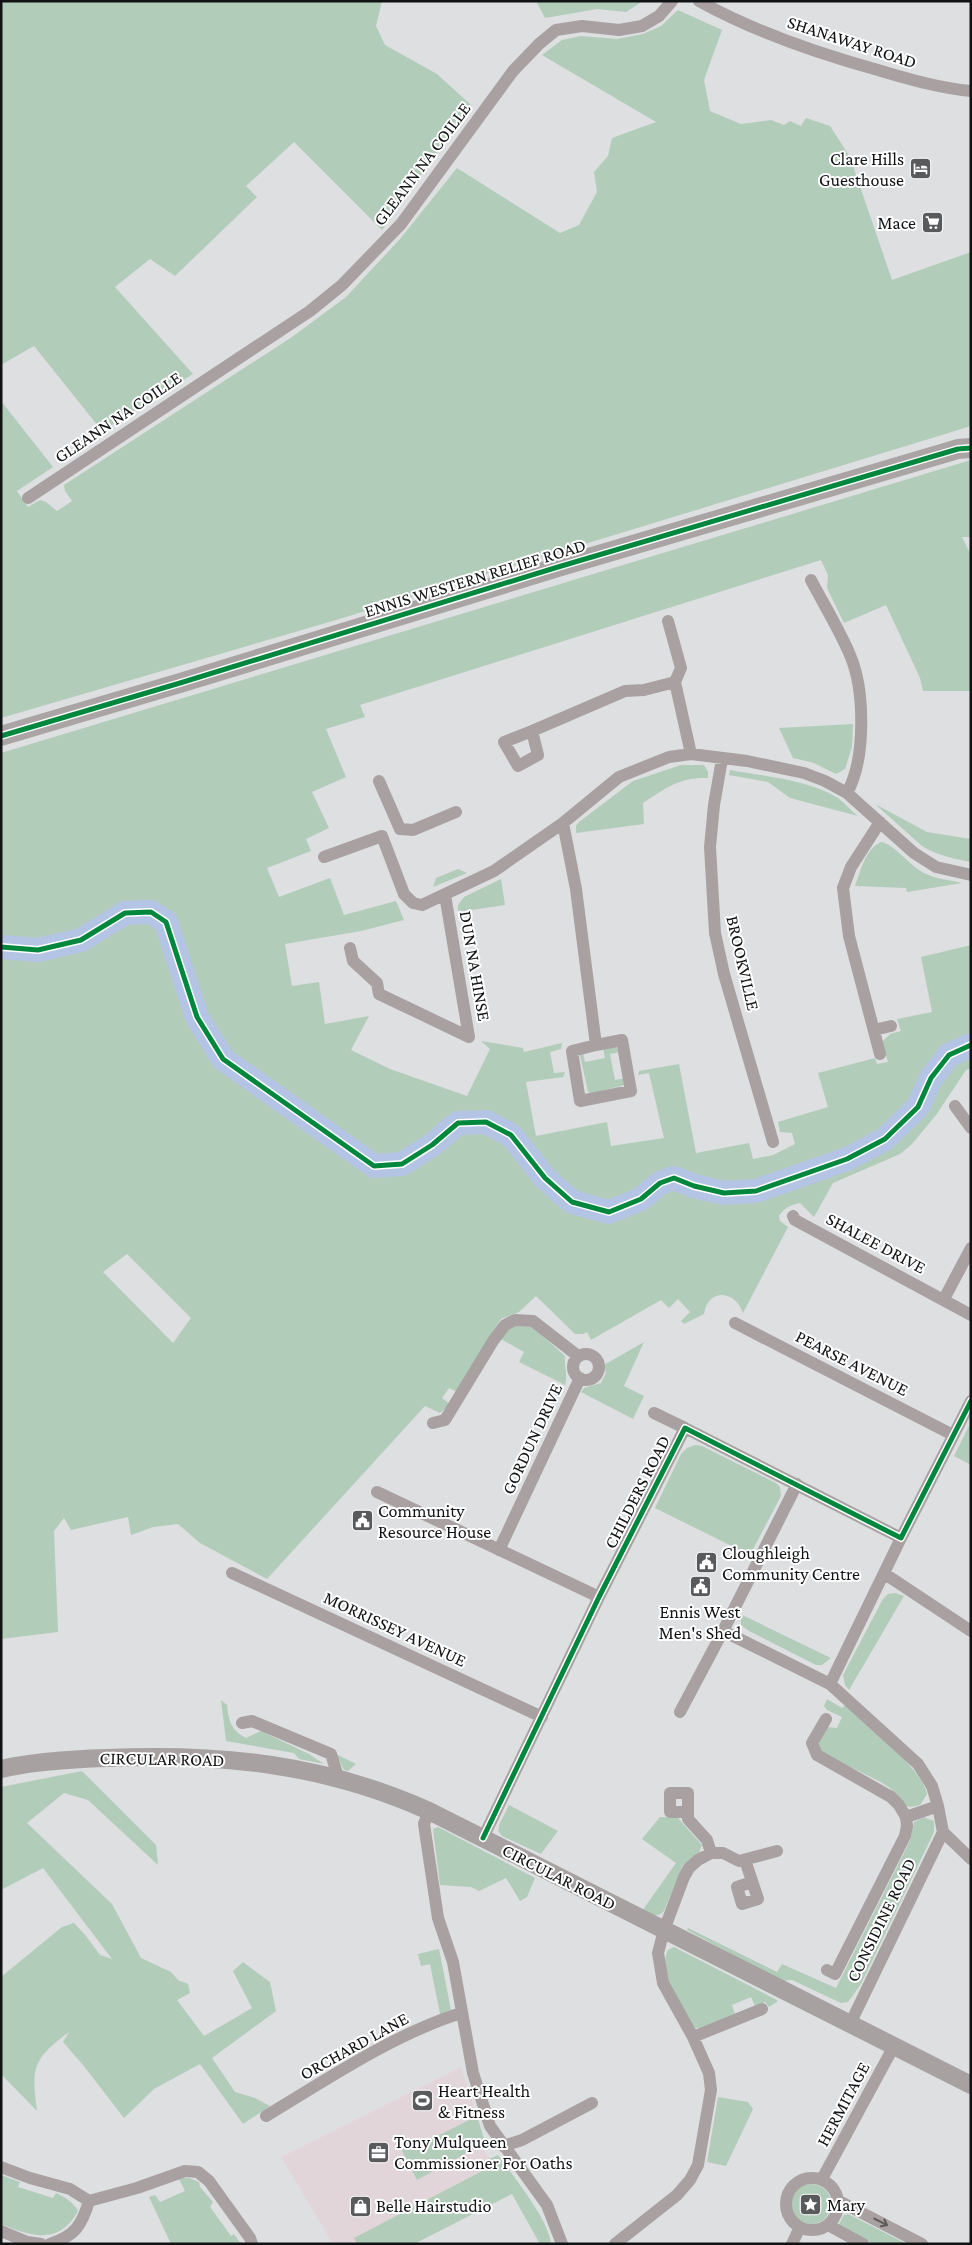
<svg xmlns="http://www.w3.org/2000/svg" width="972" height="2245" font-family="'Crimson Pro',serif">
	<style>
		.industrial { fill: #e2d5da }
		.green { fill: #b2ccba; fill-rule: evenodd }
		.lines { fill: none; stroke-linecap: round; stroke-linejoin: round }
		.river { stroke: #b4c4e4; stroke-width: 24 }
		.street { stroke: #a9a1a1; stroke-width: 12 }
		.secondary { stroke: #a7a1a1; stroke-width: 18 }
		.primary { stroke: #aaa4a5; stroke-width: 20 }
		.cycleway-casing { stroke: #fff; stroke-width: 8 }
		.cycleway { stroke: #00873e; stroke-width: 5 }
		.oneway { stroke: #5d5a5a }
		.labels { text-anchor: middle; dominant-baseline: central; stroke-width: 4; stroke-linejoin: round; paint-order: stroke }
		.street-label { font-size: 18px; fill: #111214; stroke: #fff }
		.poi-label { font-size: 18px; fill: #111214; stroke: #fff; text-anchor: start }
	</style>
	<rect width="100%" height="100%" fill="#dddfe1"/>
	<!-- industrial -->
	<path class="industrial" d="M461,2067L484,2139L481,2145L512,2193L414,2244H333L281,2157Z"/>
	<!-- green -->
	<path class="green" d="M1,1H382L376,26L385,45L437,74L471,105L382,230L294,142L246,186L257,197L175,276L150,259L115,287L193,374L102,431L34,346L1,365Z
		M536,1H643L626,12L597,9L545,18Z
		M678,10L722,30L704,80L710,111L741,124L771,120L784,125L790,121L801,126L806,118L830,126L850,157L892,280L971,252V424L968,427L336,620L1,718V401L53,467L17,491L28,507L40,500L46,502L57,511L72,501L65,491L64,485L292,337L346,297L400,239L457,168L560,233L579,225L597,192L594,172L608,156L612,138L656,122L542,55L562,40L581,36L617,39L643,34L661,26Z
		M971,460V537H962L971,555V691H923L920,678L886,605L844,623L827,588L828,575L821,560L360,705L365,717L326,729L346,777L312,792L329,828L306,839L311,851L267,868L279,897L330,878L344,915L396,901L404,920L361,931L285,944L292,986L319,982L325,1024L369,1016L351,1050L390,1069L467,1096L490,1049L481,1041L523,1048L524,1052L562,1043L561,1049L550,1052L554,1073L565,1072L563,1077L526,1082L536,1136L607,1122L611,1146L664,1138L649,1073L638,1075L639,1071L679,1064L696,1153L749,1143L753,1159L773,1155L795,1144L792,1133L780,1132L778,1122L828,1107L818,1073L875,1058L877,1064L888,1062L882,1042L890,1034L901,1031L897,1019L932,1012L921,957L971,945V1068L966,1070L936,1115L912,1144L900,1154L833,1183L814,1217L800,1203C790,1205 784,1208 779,1216L780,1221L788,1227L743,1313C735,1290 708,1288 704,1314L684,1324L681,1321L690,1312L678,1299L669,1308L661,1300L591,1340L587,1332L583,1334H575L536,1296L519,1312L501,1319L457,1392L449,1388L442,1398L450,1404L440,1413L425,1406L267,1579L200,1543L178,1524L153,1527L131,1535L128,1517L71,1530L64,1518L54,1531L58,1632L1,1639V753ZM127,1254L191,1318L173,1343L103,1272Z
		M853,724L852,747L845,769L836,774L814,763L793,758L779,728Z
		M681,765H704L708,772V778C679,777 666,788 643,803L644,824L576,833V826L579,822L633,781Z
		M730,770C762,776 810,780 838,798C845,803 851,811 858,816L790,798L768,782L729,775Z
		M875,804L927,832L971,839V862C954,859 937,855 922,846Z
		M882,842C896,846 910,866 924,873C935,879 950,880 962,883L907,892L906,888L855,886C861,871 865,848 882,842Z
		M458,869L467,873L433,887L436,878Z
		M501,879L505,905L458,912V905L464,897Z
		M616,1047L619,1052L610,1054L615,1080L625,1078V1085L591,1093L588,1092L580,1055L583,1053L585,1062L605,1058L603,1048Z
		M516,1326L533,1327L565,1356C564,1366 568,1376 565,1385L519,1362L524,1352L499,1338L507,1330Z
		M644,1342L624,1386L644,1396L633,1419L581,1392L584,1388L601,1383L606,1373L604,1365Z
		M971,1422V1465L954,1456Z
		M695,1445L702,1446L776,1483L780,1487L781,1496L750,1555L655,1508L681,1454L687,1448Z
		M895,1593L904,1596L849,1690L845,1685L843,1675L883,1599L888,1594Z
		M740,1614L831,1658L822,1665H816L749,1631L741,1625Z
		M827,1699L842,1708L845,1705C865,1723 923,1769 927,1794L920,1805L910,1807L904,1805L890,1788L879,1781L824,1754L818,1749L819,1739L827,1727L837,1728L842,1717L827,1710L824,1706Z
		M221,1700L227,1705C229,1722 231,1730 246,1738L261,1731L309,1754L324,1764L299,1759L294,1753L226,1741Z
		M336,1754L356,1764L348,1771L344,1770Z
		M82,1771L156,1845L158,1865L88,1800L64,1793L27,1823L112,1904L141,1958L171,1972L178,1980L188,1984L190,1993L177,2000L204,2036L252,2008L233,1971L243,1962L270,1982L276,2011L212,2058L235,2092L255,2098L270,2106L243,2124L200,2064L154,2089L124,2118L83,2065L63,2042L69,2032C33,2059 31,2067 37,2111L1,2074V1977L62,1927L74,1923L86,1936L100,1955L112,1959L43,1868L1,1890V1787Z
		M509,1805L558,1831L541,1854L502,1836L498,1831L500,1823Z
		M660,1817L678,1818L702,1845L698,1855L683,1865L664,1911C657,1919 650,1914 642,1911L676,1863L642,1839Z
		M923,1817L934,1821V1832L861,1984L848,2002L841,2003L792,1980L781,1981L687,1930L688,1928L777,1972L782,1964L836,1988L910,1841L914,1822Z
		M438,1827L535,1878L527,1897L520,1901L506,1878L479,1891L471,1887L440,1885L433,1829Z
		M674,1947L775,1999L778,2001L769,2007L765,2002L755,2006L751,1997L732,2005L735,2014L700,2028H694C682,2010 657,1972 668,1950Z
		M439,1949L451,2010L440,2014L430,1964L421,1966L418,1954Z
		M718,2097L748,2102L753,2109L726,2166L707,2162Z
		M477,2116L484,2139L481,2145L417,2180L401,2149L407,2146L410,2150Z
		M498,2155C513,2176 549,2220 551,2244H540L512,2194L414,2244H357L354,2238L486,2169L482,2162Z
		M1,2175L20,2182L18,2187L53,2198L56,2193C65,2197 74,2203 78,2211C59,2245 33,2237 1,2224Z
		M182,2178H189L199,2182L200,2187L213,2202L210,2207L231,2236L234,2234L241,2244H171L149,2197L155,2195L160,2202L185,2191L179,2179Z
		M791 2204a20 20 0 1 1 40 0a20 20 0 1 1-40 0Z
		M848,2214L907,2244H873L842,2228L839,2224L844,2215Z"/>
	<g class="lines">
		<!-- river -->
		<path class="river" d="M1,947L38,950L81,940L125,913L151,912L166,922L197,1017L223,1059L374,1166L402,1164L432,1145L458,1123L486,1122L511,1135L545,1178L572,1202L609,1212L641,1199L660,1183L674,1178L694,1186L724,1193L756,1191L847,1159L885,1139L918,1107L931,1078L949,1055L971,1045"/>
		<!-- street -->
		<path class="street" d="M699,1C755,32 816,53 878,70C909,79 939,88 971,91
			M28,498L310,311L342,285L401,224L513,71L539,44L556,30L582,26L619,30L642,26L659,16L672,1
			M811,580C824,605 839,629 850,655C865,690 866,759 847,793
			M668,621L681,668L675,682
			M532,731L504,742L518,766L538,755L532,731L625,691L644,690L675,682L691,754
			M722,759L714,805L710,847L715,933L724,974L773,1142
			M379,781L400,829L413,830L456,812
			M880,822L851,867L843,888L849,936L880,1054
			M563,823L576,889L596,1045L572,1051L580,1101L631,1091L622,1040L596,1045
			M324,857L382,836L404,894L413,903L422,905L494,871L563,823L619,777L669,757L691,754L747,761L804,773L825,781L847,793L914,853L936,867L971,875
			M350,948L353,961L377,983L379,994L469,1037L445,895
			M874,1030L891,1026
			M955,1106L971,1128
			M793,1216L795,1220L971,1315
			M944,1299L971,1248
			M735,1323L953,1435
			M573 1367a13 13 0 1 1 26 0a13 13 0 1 1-26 0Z
			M654,1413L685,1428
			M433,1423L445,1420L493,1341L505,1325L515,1320L533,1321L578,1356
			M377,1492L599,1597
			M499,1550L580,1378
			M232,1573L542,1717
			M885,1574L971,1631
			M723,1631L830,1684L918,1764L932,1786L938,1806
			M830,1684L901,1538
			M680,1712L723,1631L797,1484
			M826,1719L812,1743L817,1755L891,1797L899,1805L906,1817
			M242,1723L252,1721L331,1754L338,1777
			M429,1811L424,1824L438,1918L453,1962L473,2073L490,2126L547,2205L562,2244
			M687,1812H670V1793H688V1819L707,1840L711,1853
			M483,1838L599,1597L685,1428L901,1538L971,1401
			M745,1860L758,1899L742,1904L737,1887L752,1882
			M827,1970L835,1974L905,1836L907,1826L906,1817L938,1806L943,1832
			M850,2024L943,1832L971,1859
			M693,2037L762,2009
			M266,2116C328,2079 392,2035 461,2013
			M503,2146L522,2140L592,2103
			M1,2167L30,2178L70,2189L89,2201
			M786 2204a26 26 0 1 1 52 0a26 26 0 1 1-52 0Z
			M822,2179L894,2046
			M839,2201L922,2244
			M828,2225L863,2244
			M1,2231L27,2242L41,2244
			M50,2244C75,2236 82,2225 89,2201L137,2188L185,2171L198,2172L209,2181L250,2238L252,2244
			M615,2244L677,2195L690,2180L698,2165L711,2090L709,2073L693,2037L663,1983L658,1953L664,1930L684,1877L689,1868L698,1860L711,1853H723L739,1861L777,1851
			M792,2244L800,2227"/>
		<!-- secondary -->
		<path class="secondary" d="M1,1769C35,1761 72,1759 107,1758C220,1753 325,1764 429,1811L971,2085"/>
		<!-- primary -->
		<path class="primary" d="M1,736L180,683L558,567L958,449L971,448"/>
		<defs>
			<path id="cycleway" d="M1,736L180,683L558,567L958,449L971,448
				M1,947L38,950L81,940L125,913L151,912L166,922L197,1017L223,1059L374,1166L402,1164L432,1145L458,1123L486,1122L511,1135L545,1178L572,1202L609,1212L641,1199L660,1183L674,1178L694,1186L724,1193L756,1191L847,1159L885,1139L918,1107L931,1078L949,1055L971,1045
				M483,1838L599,1597L685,1428L901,1538L971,1401"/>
		</defs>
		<!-- cycleway casing -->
		<use href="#cycleway" class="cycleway-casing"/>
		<!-- cycleway -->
		<use href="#cycleway" class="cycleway"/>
	</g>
	<!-- one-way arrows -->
	<defs><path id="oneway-shaft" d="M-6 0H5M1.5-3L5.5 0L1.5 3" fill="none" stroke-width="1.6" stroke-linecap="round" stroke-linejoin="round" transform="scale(1.25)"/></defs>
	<use class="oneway" href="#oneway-shaft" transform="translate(881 2222) rotate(27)"/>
	<!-- icons -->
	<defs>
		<symbol id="hotel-square" viewBox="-11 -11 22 22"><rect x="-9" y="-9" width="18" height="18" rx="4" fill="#585a5c" stroke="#fff"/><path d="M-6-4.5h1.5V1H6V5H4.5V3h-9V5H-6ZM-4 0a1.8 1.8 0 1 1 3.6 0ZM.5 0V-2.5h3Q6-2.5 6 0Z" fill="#fff"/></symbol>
		<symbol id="supermarket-square" viewBox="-11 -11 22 22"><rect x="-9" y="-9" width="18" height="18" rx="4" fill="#585a5c" stroke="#fff"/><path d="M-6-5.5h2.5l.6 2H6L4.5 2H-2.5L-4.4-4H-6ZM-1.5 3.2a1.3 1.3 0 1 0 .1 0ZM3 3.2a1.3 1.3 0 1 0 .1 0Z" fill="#fff"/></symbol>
		<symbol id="civic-square" viewBox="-11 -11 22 22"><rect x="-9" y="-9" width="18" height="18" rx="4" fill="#585a5c" stroke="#fff"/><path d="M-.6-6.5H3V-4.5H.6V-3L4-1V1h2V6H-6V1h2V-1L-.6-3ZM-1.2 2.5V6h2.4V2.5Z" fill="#fff"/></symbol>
		<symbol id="stadium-square" viewBox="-11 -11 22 22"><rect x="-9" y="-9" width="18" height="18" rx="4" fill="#585a5c" stroke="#fff"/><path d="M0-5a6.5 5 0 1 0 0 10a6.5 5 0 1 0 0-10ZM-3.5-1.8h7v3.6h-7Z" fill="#fff"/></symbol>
		<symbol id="office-square" viewBox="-11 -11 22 22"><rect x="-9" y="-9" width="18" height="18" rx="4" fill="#585a5c" stroke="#fff"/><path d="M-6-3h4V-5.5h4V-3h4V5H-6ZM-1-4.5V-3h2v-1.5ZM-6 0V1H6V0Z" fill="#fff"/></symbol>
		<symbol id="sight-square" viewBox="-11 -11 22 22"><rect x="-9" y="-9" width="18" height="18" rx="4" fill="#585a5c" stroke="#fff"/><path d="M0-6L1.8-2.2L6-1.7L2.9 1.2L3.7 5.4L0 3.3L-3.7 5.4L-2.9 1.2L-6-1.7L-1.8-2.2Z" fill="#fff"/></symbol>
		<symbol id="shop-square" viewBox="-11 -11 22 22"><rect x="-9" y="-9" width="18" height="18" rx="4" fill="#585a5c" stroke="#fff"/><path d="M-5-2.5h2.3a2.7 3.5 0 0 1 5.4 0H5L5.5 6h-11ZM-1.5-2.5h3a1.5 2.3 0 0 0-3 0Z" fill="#fff"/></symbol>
	</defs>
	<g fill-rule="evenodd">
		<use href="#hotel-square" x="908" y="156" width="25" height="25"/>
		<use href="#supermarket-square" x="920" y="210" width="25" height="25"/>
		<use href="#civic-square" x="350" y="1508" width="25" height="25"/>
		<use href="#civic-square" x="694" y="1550" width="25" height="25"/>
		<use href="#civic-square" x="688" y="1574" width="25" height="25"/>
		<use href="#stadium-square" x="410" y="2088" width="25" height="25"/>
		<use href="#office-square" x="366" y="2140" width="25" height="25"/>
		<use href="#sight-square" x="798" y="2192" width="25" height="25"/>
		<use href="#shop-square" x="348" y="2194" width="25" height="25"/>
	</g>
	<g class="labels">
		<!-- street labels -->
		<g class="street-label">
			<text transform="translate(852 42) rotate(18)">SHANAWAY ROAD</text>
			<text transform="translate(422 164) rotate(-53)">GLEANN NA COILLE</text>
			<text transform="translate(118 417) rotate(-34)">GLEANN NA COILLE</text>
			<text transform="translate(475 578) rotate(-17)">ENNIS WESTERN RELIEF ROAD</text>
			<text transform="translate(743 963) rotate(77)">BROOKVILLE</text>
			<text transform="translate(475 966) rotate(80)">DUN NA HINSE</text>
			<text transform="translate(876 1243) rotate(28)">SHALEE DRIVE</text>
			<text transform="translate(852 1363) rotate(27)">PEARSE AVENUE</text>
			<text transform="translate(532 1439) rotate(-65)">GORDUN DRIVE</text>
			<text transform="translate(637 1492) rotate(-63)">CHILDERS ROAD</text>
			<text transform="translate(395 1629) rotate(25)">MORRISSEY AVENUE</text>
			<text transform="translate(162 1759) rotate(1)">CIRCULAR ROAD</text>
			<text transform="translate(559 1877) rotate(27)">CIRCULAR ROAD</text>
			<text transform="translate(881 1920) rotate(-64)">CONSIDINE ROAD</text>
			<text transform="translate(354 2046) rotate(-29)">ORCHARD LANE</text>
			<text transform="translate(843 2104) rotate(-62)">HERMITAGE</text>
		</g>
		<!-- poi labels -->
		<g class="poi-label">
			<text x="904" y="159" text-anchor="end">Clare Hills<tspan x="904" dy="21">Guesthouse</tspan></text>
			<text x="916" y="223" text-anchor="end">Mace</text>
			<text x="378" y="1511">Community<tspan x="378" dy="21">Resource House</tspan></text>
			<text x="722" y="1553">Cloughleigh<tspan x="722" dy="21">Community Centre</tspan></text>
			<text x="700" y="1612" text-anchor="middle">Ennis West<tspan x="700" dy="21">Men's Shed</tspan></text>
			<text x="438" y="2091">Heart Health<tspan x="438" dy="21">&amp; Fitness</tspan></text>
			<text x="394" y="2142">Tony Mulqueen<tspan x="394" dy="21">Commissioner For Oaths</tspan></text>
			<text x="827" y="2205">Mary</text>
			<text x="376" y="2206">Belle Hairstudio</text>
		</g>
	</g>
	<!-- border -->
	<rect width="972" height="2245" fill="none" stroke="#111214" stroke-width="5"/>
</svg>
